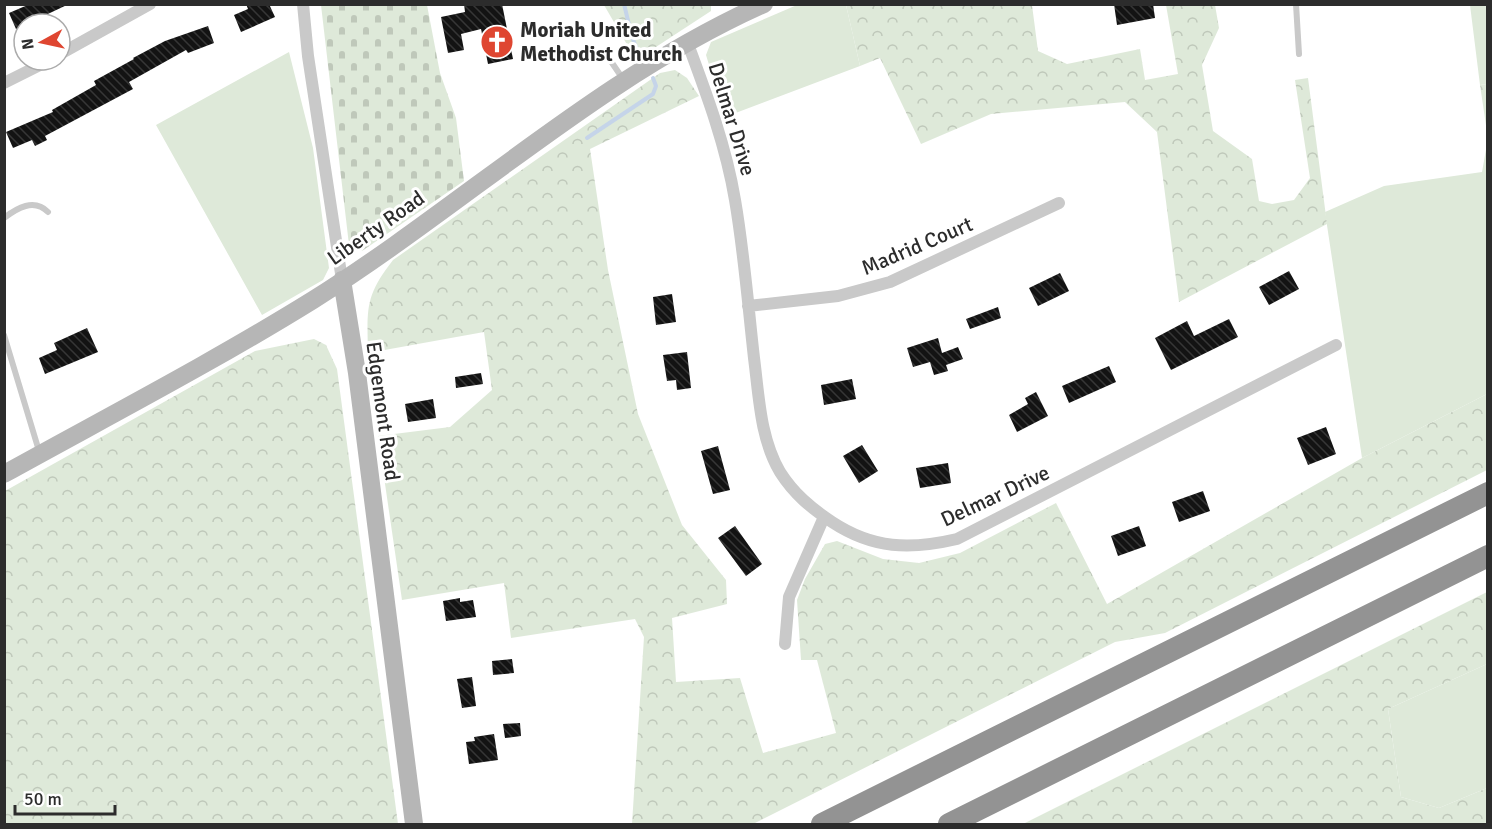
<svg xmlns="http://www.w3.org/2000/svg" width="1492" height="829" font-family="Signika,sans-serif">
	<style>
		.green { fill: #dee9d9 }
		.forest { fill: url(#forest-crowns) }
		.cemetery { fill: url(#cemetery-stones) }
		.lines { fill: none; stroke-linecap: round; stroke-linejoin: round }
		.stream { stroke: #c5d4e9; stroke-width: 4 }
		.building { fill: url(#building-back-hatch) }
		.lane { stroke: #c9c9c9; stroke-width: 6 }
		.street { stroke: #c9c9c9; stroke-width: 12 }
		.secondary { stroke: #b6b6b6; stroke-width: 18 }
		.highway { stroke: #939393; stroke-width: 22 }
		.labels { text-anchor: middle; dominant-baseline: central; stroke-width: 6; stroke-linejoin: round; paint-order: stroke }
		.poi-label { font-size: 21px; font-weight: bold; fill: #2c2c2c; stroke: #fff; text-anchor: start }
		.street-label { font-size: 21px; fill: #2c2c2c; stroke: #fff }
	</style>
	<defs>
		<pattern id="forest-crowns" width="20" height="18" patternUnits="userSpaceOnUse" patternTransform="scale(1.5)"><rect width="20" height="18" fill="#dee9d9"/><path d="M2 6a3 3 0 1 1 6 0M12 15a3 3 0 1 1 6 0" fill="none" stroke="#bfc8ba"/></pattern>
		<pattern id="cemetery-stones" width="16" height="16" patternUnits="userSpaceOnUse" patternTransform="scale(1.5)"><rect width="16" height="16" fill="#dee9d9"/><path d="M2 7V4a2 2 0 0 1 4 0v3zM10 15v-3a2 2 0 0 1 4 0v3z" fill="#bfc8ba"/></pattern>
		<pattern id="building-back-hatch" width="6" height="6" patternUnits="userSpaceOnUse" patternTransform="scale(1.5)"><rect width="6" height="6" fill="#131313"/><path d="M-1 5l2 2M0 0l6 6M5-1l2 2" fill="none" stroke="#363636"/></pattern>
	</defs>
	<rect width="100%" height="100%" fill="#fff"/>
	<!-- green -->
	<path class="green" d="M797,5H846L860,66L725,117L706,55L711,42Z
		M1470,5H1487V84L1480,85Z
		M289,52L313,148L329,268L323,280L262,315L156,125Z
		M1487,144V394L1362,458L1325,212L1384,186L1482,172Z
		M1487,664V788L1439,808L1401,797L1388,709Z"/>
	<!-- forest -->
	<path class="forest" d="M604,5H711V11L636,60Z
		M846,5H1032L1038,51L1067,64L1140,49L1145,80L1178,74L1166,5H1215L1219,28L1202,65L1213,131L1252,159L1259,201L1272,204L1294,200L1310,178L1295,80L1308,78L1327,224L1179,302L1157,132L1125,102L991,114L921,144L880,58L860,66Z
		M675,70L687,78L699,96L590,149L608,270L638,414L682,525L726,580L727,604L672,618L676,682L740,678L763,753L836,733L817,660H801L797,600L805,579L825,544L837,541L883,559L919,563L960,553L1056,503L1107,604L1362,458L1487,394V470L1165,633L1115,642L753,824H632L644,637L635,619L511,638L504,583L402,600L378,436L450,427L492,390L484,332L368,353C367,308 365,296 393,260L660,73Z
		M1487,84H1488L1487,132L1480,85Z
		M314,339L326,345L337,369L398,824H5V491L255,351Z
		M1487,592V664L1388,709L1401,797L1439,808L1487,788V824H1023Z"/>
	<!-- cemetery -->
	<path class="cemetery" d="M321,5H427L440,73L456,118L464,181L362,251L349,245Z"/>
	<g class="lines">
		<!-- stream -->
		<path class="stream" d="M624,4L632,37L639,54
			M587,138L653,94L656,86L653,78"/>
	</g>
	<!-- building -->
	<path class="building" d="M30,4H69L16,29L9,13Z
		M246,4H269L275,17L241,32L234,15L248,9Z
		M464,4H502L513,59L488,64L481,29L461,34L464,50L448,53L441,17L465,12Z
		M1114,4H1153L1155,18L1117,25Z
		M208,26L214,43L188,53L186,50L129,82L133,89L45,136L47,140L35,146L32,140L13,148L6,132L53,112L52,110L96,85L94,81L134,59L133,58L165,41Z
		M1289,271L1299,289L1269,305L1259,287Z
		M1060,273L1069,291L1038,306L1029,288Z
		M672,294L676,322L656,325L653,297Z
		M998,307L1001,318L970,329L966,319Z
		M1229,319L1238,337L1171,370L1155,338L1187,321L1194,336Z
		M87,328L98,352L45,374L39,358L57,350L54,343Z
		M938,338L942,353L958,347L963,359L946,365L948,371L934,375L930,362L913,367L907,348Z
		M687,352L691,388L677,390L676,380L667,381L663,355Z
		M1109,366L1116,382L1069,403L1062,386Z
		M481,373L483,384L456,388L455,377Z
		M852,379L856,399L824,405L821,385Z
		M1036,392L1048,416L1017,432L1009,415L1028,404L1025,398Z
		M433,399L436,418L408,422L405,404Z
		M1326,427L1336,454L1308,465L1297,438Z
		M862,445L878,471L859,483L843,456Z
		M718,446L730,490L713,494L701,451Z
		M948,463L951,483L920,488L916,468Z
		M1203,491L1210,511L1179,522L1172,502Z
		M735,526L762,564L746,576L718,538Z
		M1139,526L1146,546L1118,556L1111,536Z
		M460,598V602L473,600L476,617L446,621L443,601Z
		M512,659L514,673L493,675L492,661Z
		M472,677L476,706L462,708L457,679Z
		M520,723L521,736L505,738L503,724Z
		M494,734L498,760L469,764L466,742L475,741L474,737Z"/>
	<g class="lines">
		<!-- lane -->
		<path class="lane" d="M1296,4L1299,54
			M608,57L623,79
			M4,218C17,208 34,198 48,212
			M4,335L39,451"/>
		<!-- street -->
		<path class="street" d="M303,4L308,56L342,280
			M688,44C707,95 726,146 735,200C744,252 748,305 754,358C759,396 760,438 780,472C794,494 811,508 832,522C873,549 910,550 957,539L1336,345
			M60,54L150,4
			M4,83L50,60
			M748,306L838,296L890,282L1059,203
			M785,644L789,597L824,517"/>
		<!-- secondary -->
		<path class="secondary" d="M342,280L357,373L414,824
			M4,474C107,417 213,362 313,300C464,205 600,77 764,4"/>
		<!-- highway -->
		<path class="highway" d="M822,824L1488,493
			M949,824L1488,556"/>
	</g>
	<!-- icons -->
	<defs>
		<symbol id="church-disc" viewBox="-11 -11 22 22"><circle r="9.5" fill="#df4631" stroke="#fff"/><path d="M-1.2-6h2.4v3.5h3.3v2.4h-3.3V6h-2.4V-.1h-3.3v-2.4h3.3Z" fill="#fff"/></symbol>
	</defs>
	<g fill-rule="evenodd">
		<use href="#church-disc" x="478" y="23" width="38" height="38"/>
	</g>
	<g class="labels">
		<!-- poi labels -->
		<g class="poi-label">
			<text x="520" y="30">Moriah United<tspan x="520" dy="24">Methodist Church</tspan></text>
		</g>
		<!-- street labels -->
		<g class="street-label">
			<text transform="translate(732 119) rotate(73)">Delmar Drive</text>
			<text transform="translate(376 228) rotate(-35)">Liberty Road</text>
			<text transform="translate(917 246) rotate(-23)">Madrid Court</text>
			<text transform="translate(383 411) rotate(82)">Edgemont Road</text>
			<text transform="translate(995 496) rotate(-25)">Delmar Drive</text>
		</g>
	</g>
	<!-- border -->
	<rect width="1492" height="829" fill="none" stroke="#2c2c2c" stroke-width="12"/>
	<!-- north arrow -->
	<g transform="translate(42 42) rotate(262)"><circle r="28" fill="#ffffff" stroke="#ababab" stroke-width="1.5"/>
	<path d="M0-4.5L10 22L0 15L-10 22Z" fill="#df4631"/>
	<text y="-9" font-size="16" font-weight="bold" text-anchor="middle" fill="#2c2c2c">N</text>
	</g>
	<!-- scale -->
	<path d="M15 805v9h100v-9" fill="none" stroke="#2c2c2c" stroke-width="3"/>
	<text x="24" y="805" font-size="18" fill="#2c2c2c" stroke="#ffffff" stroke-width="4.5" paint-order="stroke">50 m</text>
</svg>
